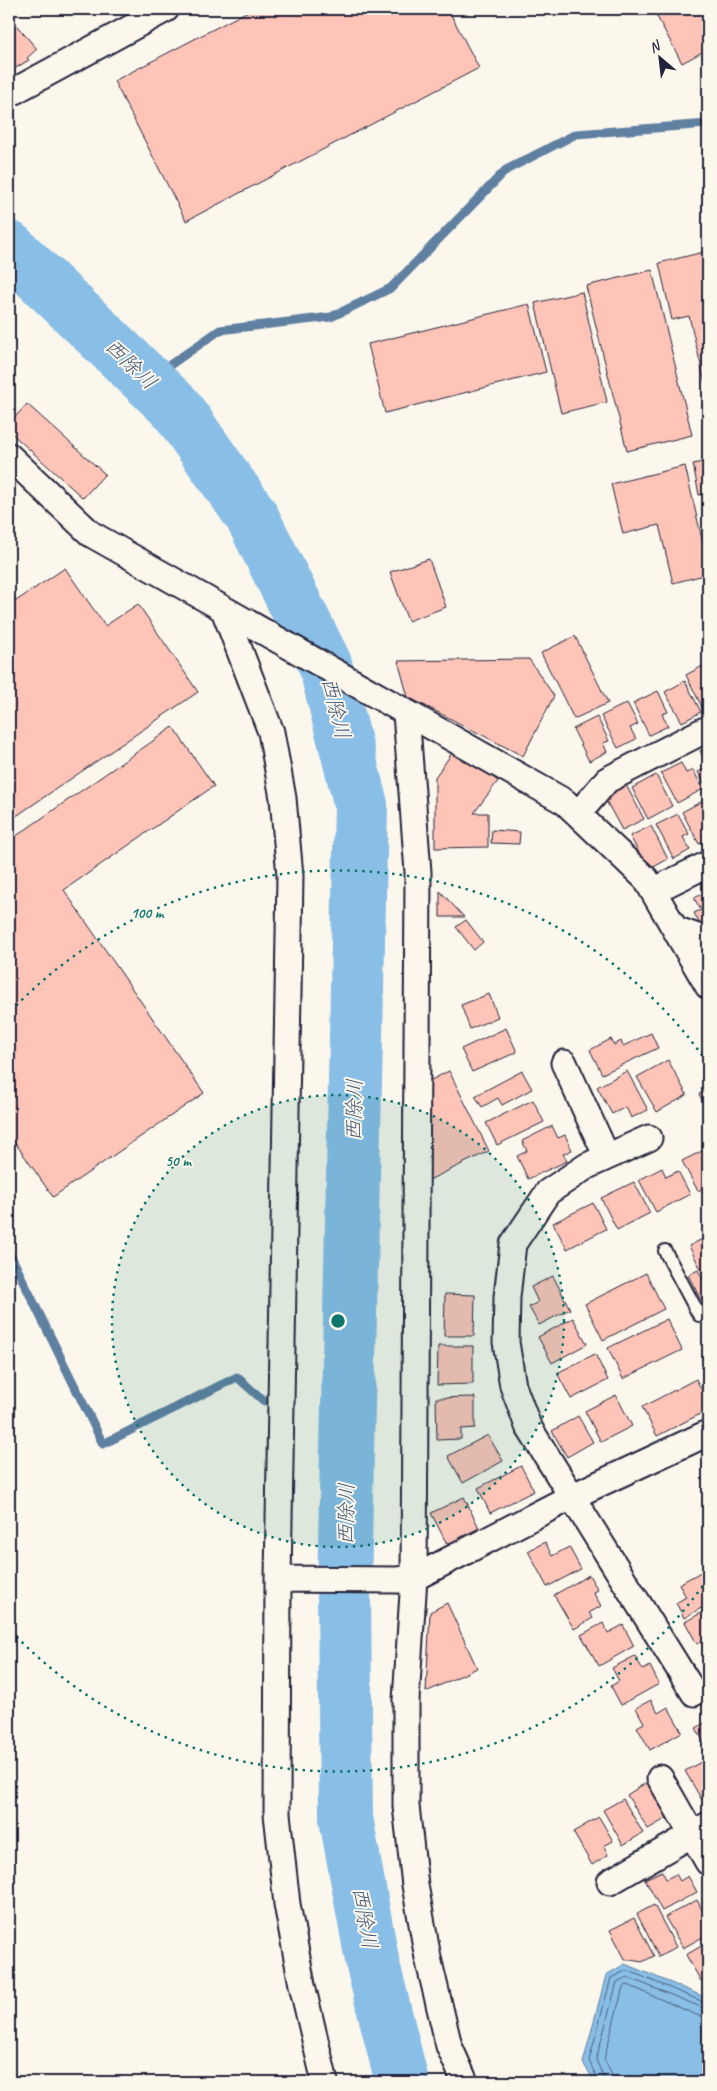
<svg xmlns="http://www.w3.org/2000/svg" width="717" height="2091" font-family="Caveat,'Klee One',sans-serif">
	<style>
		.water { fill: #89bee7; stroke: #6080a2 }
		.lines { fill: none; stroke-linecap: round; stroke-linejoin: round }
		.shore { stroke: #4b6080; stroke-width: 1 }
		.stream { stroke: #6080a2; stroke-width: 9 }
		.river { stroke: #89bee7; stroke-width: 54 }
		.building { fill: #ffc4b8; stroke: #22223b }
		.lane-casing { stroke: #22223b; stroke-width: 16 }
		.street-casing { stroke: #22223b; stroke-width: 29 }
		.lane { stroke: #fbf7ec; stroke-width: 12 }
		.street { stroke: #fbf7ec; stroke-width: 25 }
		.ring { fill: none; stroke: #0f766e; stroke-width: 2.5; stroke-dasharray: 2.5 5 }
		.labels { text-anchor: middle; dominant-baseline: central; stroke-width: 4; stroke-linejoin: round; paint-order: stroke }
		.water-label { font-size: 21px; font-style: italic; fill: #465977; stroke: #fbf7ec }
		.centre { fill: #0f766e; stroke: #fbf7ec; stroke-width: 2.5 }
		.ring-label { font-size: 15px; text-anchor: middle; font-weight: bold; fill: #0f766e; stroke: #fbf7ec; stroke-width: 4; stroke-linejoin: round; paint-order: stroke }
	</style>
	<rect width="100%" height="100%" fill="#fbf7ec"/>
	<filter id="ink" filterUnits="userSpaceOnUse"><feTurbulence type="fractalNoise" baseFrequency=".02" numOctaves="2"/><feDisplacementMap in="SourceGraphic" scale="10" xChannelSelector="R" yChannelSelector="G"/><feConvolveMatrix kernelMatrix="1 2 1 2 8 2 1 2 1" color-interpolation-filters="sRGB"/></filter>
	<g filter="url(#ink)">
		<!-- water -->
		<path class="water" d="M625,1964L705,1997L708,2002V2082H595L583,2063L606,1975Z"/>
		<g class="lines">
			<!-- shore -->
			<path class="shore" d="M599,2082L589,2061L611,1978L627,1970L708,2004
				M606,2082L596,2060L617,1982L627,1977L708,2010
				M613,2082L611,2073L604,2059L623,1987L628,1985L699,2016L708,2018"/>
			<!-- stream -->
			<path class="stream" d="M147,381L220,330L331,317L391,288L506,170L576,134L708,124
				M9,1252L103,1444L237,1377L264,1401"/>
			<!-- river -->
			<path class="river" d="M9,248L176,408L251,515L325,664L361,805L344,1591L346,1818L373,1965L402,2082"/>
		</g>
		<!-- building -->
		<path class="building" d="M252,9H448L479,68L186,221L114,81Z
			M653,9H708V49L682,63Z
			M10,18L37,49L27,58L29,60L9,72Z
			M708,251V395L689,316L672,320L659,263Z
			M652,270L692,435L627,451L586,286Z
			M582,292L607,402L561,413L535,303Z
			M529,304L546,372L385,413L368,344Z
			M27,404L105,474L83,498L9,431V424Z
			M708,461V493L699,495L693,464Z
			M685,466L708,565V574L673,583L659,525L623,534L611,484Z
			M429,559L446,607L408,621L390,572Z
			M65,568L105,626L138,604L198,692L9,821V590L16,601Z
			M575,636L608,703L574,719L541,653Z
			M529,659L554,696L523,756L408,697L398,661Z
			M708,663V709L704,711L686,675Z
			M685,681L701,712L682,722L665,692Z
			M658,691L668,712L662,714L668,726L649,735L633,703Z
			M627,703L638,724L630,728L636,739L618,748L601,716Z
			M597,717L609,741L603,743L607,752L589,761L573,729Z
			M173,727L214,786L64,890L204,1093L53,1197L9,1134V841Z
			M708,747V766L700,751Z
			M455,749L498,781L474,813H488V847L435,848V777Z
			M681,763L686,773L693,770L703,789L677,803L661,773Z
			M708,767V788L707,789L698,772Z
			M656,775L672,806L648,819L632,788Z
			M626,785L644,819L622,830L604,797Z
			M708,798V839L699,844L682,812Z
			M678,814L689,834L683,837L690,850L674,859L656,825Z
			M651,826L668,859L648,870L630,836Z
			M492,830L520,832L519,844L491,843Z
			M440,891L464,917H440Z
			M708,891V922L701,926L694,913L701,910L694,898Z
			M466,920L483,942L474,950L456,927Z
			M489,994L498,1017L470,1029L461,1005Z
			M506,1028L517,1052L472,1072L461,1049Z
			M651,1033L658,1048L602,1074L590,1050L611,1039L614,1045L621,1041L623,1046Z
			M668,1060L687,1095L657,1112L637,1077Z
			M449,1071L489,1151L429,1180V1081Z
			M522,1071L532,1089L502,1105L498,1098L482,1107L475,1096Z
			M627,1071L648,1110L631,1118L626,1107L612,1114L597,1087Z
			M708,1090V1111L699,1094Z
			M533,1100L544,1122L497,1145L486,1123Z
			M552,1126L558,1138L565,1135L572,1150L563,1154L567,1161L528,1179L517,1156L527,1151L522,1141Z
			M708,1148V1185L698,1191L682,1161Z
			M662,1168L666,1177L678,1171L690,1194L656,1212L639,1180Z
			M634,1182L650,1213L617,1230L601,1198Z
			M593,1203L606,1229L567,1249L553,1223Z
			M708,1236V1283L689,1246Z
			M698,1270L708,1290V1295L701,1300L688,1275Z
			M646,1273L664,1309L603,1340L585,1304Z
			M553,1276L570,1309L539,1325L529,1307L538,1302L531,1287Z
			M445,1294L475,1295L474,1336H444Z
			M573,1318L587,1344L552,1363L538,1337Z
			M667,1319L682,1350L623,1379L608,1348Z
			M438,1346H473V1384L437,1385Z
			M595,1354L608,1380L571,1399L557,1373Z
			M696,1379L708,1403V1410L657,1436L642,1407Z
			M616,1395L632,1426L601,1442L585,1411Z
			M475,1397V1428L461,1429V1439L437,1440L436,1398Z
			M578,1416L593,1442L567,1457L552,1431Z
			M488,1435L503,1461L463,1483L448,1456Z
			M521,1466L534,1491L490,1513L478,1488Z
			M464,1497L479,1528L447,1544L431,1513Z
			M545,1542L552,1556L569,1547L581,1569L547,1587L528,1551Z
			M708,1568V1604L684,1618L676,1603L686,1597L679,1584Z
			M589,1575L598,1590L593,1592L601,1606L589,1613L593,1618L574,1629L554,1595Z
			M447,1603L477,1668L426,1692L430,1612Z
			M708,1609V1638L697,1644L685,1622Z
			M603,1623L608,1633L623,1625L634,1646L599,1666L581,1635Z
			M635,1656L643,1670L650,1666L659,1684L621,1705L611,1686L619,1681L612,1668Z
			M651,1700L658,1713L668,1707L682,1732L650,1750L637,1727L644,1723L636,1708Z
			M708,1721V1750L696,1728Z
			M708,1758V1797L702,1800L685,1771Z
			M647,1782L669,1817L648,1829L627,1795Z
			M623,1799L643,1833L623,1845L603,1810Z
			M599,1817L613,1841L604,1846L608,1855L592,1865L573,1832Z
			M662,1871L666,1879L676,1874L680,1881L688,1876L697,1892L662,1911L645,1879Z
			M697,1900L708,1921V1934L683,1948L665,1917Z
			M654,1905L676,1947L659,1957L637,1914Z
			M634,1918L654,1956L642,1962L625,1959L610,1930Z
			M708,1942V1977L701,1981L686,1955Z"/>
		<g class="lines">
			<defs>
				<path id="lane" d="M665,1251L699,1315L708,1311"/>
				<path id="street" d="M9,94L166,9
					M9,456L91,534L565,802L646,879L708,986
					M224,610L271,732L283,798L290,876L278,1579L277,1814L287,1904L302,1985L325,2082
					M406,713L418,872L414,1578L406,1700V1806L415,1885L428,1958L449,2046L465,2082
					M578,814L607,780L705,730
					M653,891L708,864
					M675,929L708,941
					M564,1063L607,1157
					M649,1138L587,1166L548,1192L513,1244L507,1297L506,1342L513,1386L528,1426L694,1693
					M278,1579L397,1580L414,1578L571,1497L708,1433
					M660,1778L708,1862
					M610,1882L708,1825"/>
			</defs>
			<!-- lane casing -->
			<use href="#lane" class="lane-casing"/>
			<!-- street casing -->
			<use href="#street" class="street-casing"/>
			<!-- lane -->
			<use href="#lane" class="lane"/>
			<!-- street -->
			<use href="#street" class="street"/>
		</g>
	</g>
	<!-- distance rings -->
	<circle cx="338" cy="1321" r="226" fill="#0f766e" fill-opacity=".12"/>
	<g class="ring">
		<circle cx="338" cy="1321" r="226"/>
		<path d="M707 1580A451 451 0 0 1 11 1631M11 1011A451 451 0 0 1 707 1062"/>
	</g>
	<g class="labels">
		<!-- water labels -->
		<g class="water-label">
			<text transform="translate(131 364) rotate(44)">西除川</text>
			<text transform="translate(336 708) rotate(76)">西除川</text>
			<text transform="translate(354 1110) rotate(-89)">西除川</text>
			<text transform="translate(346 1514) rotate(-89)">西除川</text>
			<text transform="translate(365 1918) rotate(80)">西除川</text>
		</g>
	</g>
	<circle cx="338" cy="1321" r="8" class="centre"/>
	<g class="ring-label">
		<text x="147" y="918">100 m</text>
		<text x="178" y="1166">50 m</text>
	</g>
	<!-- margin -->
	<rect width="717" height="2091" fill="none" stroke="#fbf7ec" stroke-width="30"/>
	<rect x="15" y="15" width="687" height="2061" fill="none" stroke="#22223b" stroke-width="2" filter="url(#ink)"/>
	<!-- north arrow -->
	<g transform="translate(660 58) rotate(332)" stroke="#fbf7ec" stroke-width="4" paint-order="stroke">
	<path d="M0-4L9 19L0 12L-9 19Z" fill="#22223b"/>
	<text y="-8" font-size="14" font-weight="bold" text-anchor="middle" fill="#22223b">N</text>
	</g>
</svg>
